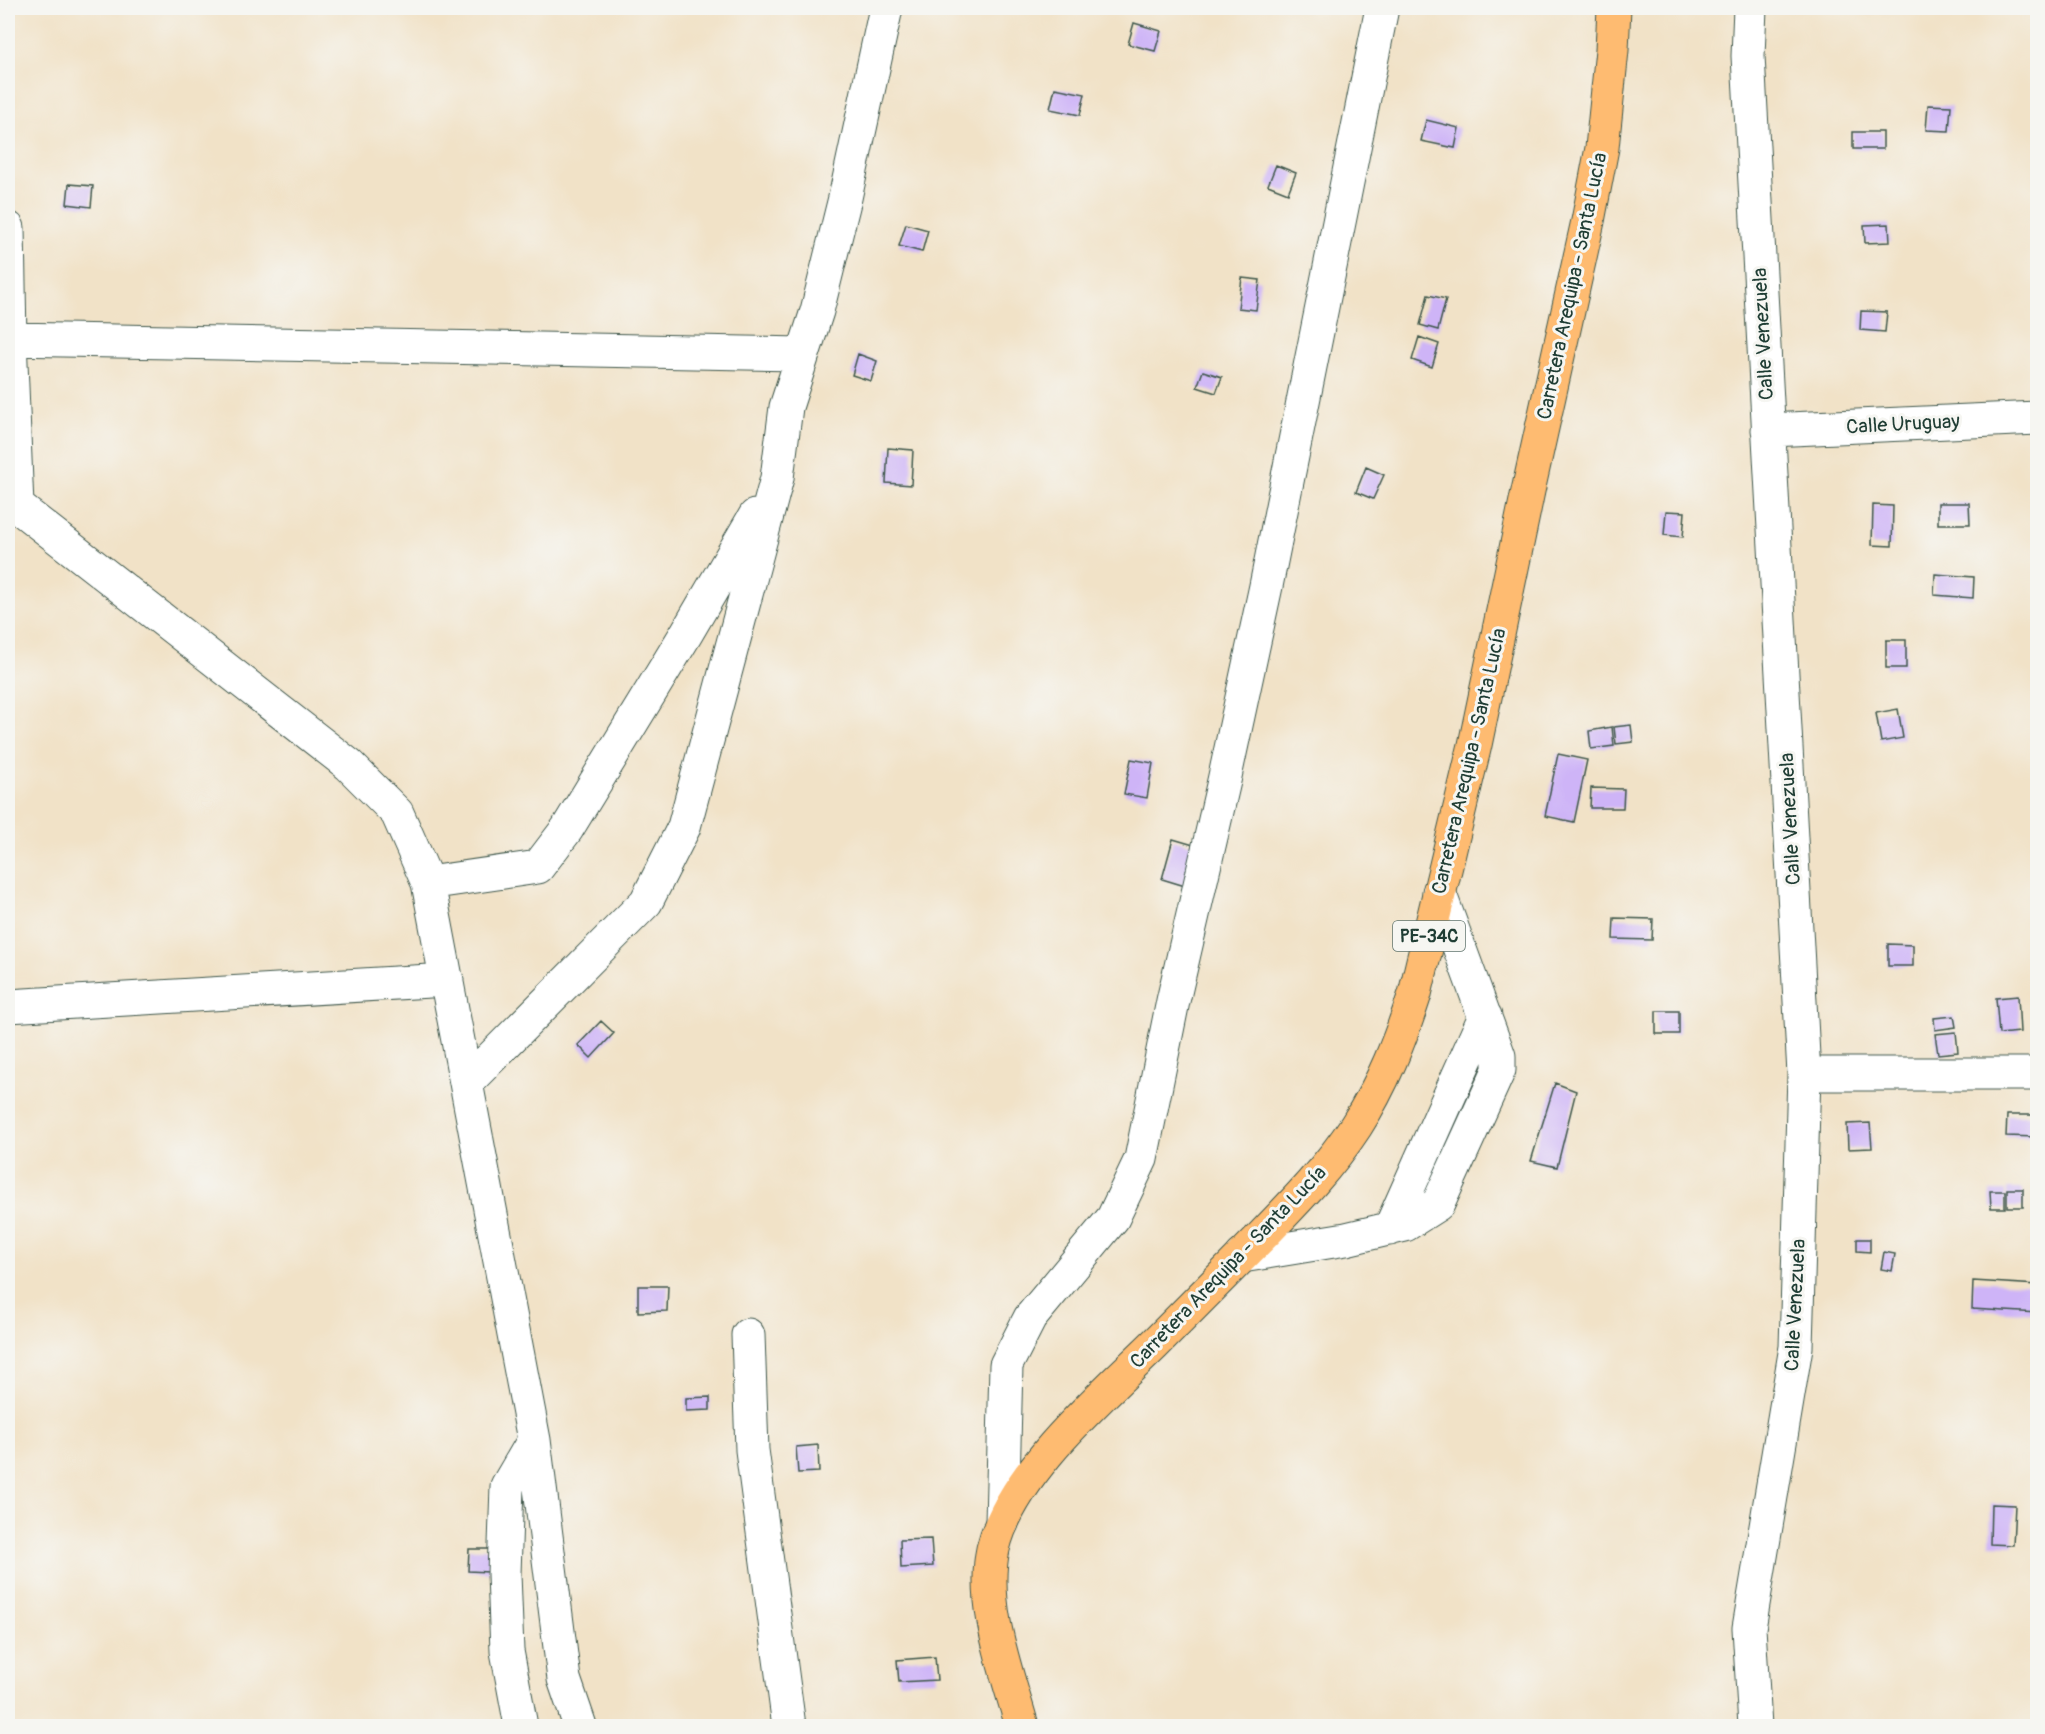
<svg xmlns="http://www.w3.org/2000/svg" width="2045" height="1734" font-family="Pangolin,sans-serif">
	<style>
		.building { fill: #ceb4f7 }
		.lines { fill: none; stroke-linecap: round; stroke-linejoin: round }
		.minor-casing { stroke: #3e564a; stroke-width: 35 }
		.major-casing { stroke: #3e564a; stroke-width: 35 }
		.minor { stroke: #fff; stroke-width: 33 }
		.major { stroke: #febb71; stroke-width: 33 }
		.labels { text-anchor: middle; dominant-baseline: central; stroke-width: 6; stroke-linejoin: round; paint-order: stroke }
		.shield { fill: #f6f6f2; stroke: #60746d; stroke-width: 1.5 }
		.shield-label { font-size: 18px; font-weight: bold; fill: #1f3d34 }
		.street-label { font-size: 20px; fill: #1f3d34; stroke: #f6f6f2 }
	</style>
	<rect width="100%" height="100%" fill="#f6f6f2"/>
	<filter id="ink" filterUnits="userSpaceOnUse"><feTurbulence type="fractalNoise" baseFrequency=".0167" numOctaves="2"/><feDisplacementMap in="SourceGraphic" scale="12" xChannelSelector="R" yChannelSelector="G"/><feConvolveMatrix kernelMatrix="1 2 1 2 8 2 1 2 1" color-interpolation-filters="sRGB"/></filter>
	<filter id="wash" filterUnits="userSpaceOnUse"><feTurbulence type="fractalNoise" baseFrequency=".008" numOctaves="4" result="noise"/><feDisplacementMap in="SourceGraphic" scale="24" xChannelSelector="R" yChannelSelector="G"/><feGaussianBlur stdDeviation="1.35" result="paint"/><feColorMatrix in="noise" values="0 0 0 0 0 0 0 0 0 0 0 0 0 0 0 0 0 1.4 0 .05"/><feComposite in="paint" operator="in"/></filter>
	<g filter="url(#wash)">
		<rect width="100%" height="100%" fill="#f1e2c7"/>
		<g id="blocks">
			<!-- building -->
			<path class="building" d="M1134,23L1161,31L1155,51L1128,44Z
				M1055,88L1085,94L1080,115L1050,109Z
				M1928,105L1951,106L1949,131L1926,130Z
				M1426,120L1459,128L1455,148L1421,141Z
				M1853,132H1883V149H1853Z
				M1276,165L1296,173L1288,193L1268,185Z
				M69,184L93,186L91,207L67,204Z
				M906,224L928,230L922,252L899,246Z
				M1889,224L1890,242L1865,243L1864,225Z
				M1242,278L1260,280L1256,310L1238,308Z
				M1428,295L1446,299L1438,330L1420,325Z
				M1861,311L1887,312L1885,332L1860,330Z
				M1419,337L1439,344L1432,367L1412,360Z
				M858,354L877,361L871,381L852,375Z
				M1203,371L1222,377L1216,393L1197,387Z
				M888,448L913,450L911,485L886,483Z
				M1366,467L1384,475L1373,499L1356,492Z
				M1938,503H1969L1970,524H1938Z
				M1873,505L1893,506L1892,546L1872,545Z
				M1666,511L1685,512L1683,537L1664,535Z
				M1935,574L1974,577L1973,598L1934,595Z
				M1886,640H1906V668H1886Z
				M1898,709L1903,738L1881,742L1876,713Z
				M1631,725L1633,742L1616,744L1614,727Z
				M1612,727L1614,746L1591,749L1589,731Z
				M1558,754L1587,760L1574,822L1545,816Z
				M1131,759L1153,763L1147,798L1124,794Z
				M1591,788L1624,789L1623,808H1590Z
				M1173,839L1197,846L1185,886L1162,879Z
				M1614,918L1653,919L1652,940L1613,939Z
				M1888,944L1913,945V966H1888Z
				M2018,996L2020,1032L1999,1034L1996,998Z
				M1656,1011H1679V1034H1656Z
				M1954,1016L1956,1027L1935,1030L1934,1018Z
				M601,1021L614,1033L591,1058L578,1045Z
				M1956,1032L1958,1052L1938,1054L1935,1034Z
				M1555,1083L1576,1091L1557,1167L1531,1161Z
				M2007,1115H2038V1137L2006,1136Z
				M1870,1123L1872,1148L1848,1149L1847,1124Z
				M2007,1189H2023V1207H2007Z
				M1990,1191H2005V1208H1991Z
				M1857,1239H1870V1252L1857,1251Z
				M1884,1252L1895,1254L1892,1271L1881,1269Z
				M1973,1281L2038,1285V1313L1972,1309Z
				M638,1286H668L667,1311L638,1312Z
				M710,1397V1410L686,1411V1398Z
				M818,1445L819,1472L798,1473L796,1447Z
				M1991,1504L2015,1505L2013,1545L1990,1544Z
				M931,1539L933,1566L901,1568L900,1540Z
				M469,1549H490L489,1572L468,1571Z
				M935,1657L937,1680L899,1682L897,1660Z"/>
		</g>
	</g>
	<g filter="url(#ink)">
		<use href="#blocks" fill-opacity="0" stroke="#3e564a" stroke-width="1.5"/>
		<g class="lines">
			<defs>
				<path id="minor" d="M1750,8L1748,56L1804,1074L1796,1347L1749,1628L1755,1726
					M8,228L10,339L17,506
					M10,339L801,354
					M1768,430L2038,418
					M8,499L349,765L397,813L428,883L534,1440L564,1679L580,1726
					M428,883L538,867L567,829L686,634L755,516
					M8,1006L447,980
					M1804,1074H2038
					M467,1082L646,902L684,827L777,478L786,407L817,311L845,198L886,8
					M1390,1229L1485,1016
					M1242,1256L1346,1239L1405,1225L1438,1204L1499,1070V1056L1439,892
					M748,1335L752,1450L789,1726
					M1002,1523L1006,1365L1030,1318L1113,1218L1141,1159L1173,1001L1224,781L1266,586L1382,8
					M521,1726L507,1651L504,1574L507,1486L534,1440"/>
				<path id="major" d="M1022,1726C1007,1672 981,1606 993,1549C1010,1475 1100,1398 1154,1345C1190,1309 1226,1272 1262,1236C1296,1201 1330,1166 1356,1126C1383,1084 1400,1040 1415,994L1475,745L1528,491L1588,221L1602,148L1612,50L1614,8"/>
			</defs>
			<!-- minor casing -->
			<use href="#minor" class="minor-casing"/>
			<!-- major casing -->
			<use href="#major" class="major-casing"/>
			<!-- minor -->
			<use href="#minor" class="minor"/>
			<!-- major -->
			<use href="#major" class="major"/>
		</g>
	</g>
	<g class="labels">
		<!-- shield labels -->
		<rect class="shield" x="1393" y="921" width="72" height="30" rx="4.5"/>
		<g class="shield-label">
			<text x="1429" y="936">PE-34C</text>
		</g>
		<!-- street labels -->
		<g class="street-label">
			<text transform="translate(1572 286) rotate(-78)">Carretera Arequipa - Santa Lucía</text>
			<text transform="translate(1763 334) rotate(-93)">Calle Venezuela</text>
			<text transform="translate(1903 424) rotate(-3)">Calle Uruguay</text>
			<text transform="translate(1469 761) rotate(-77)">Carretera Arequipa - Santa Lucía</text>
			<text transform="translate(1790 819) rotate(-93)">Calle Venezuela</text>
			<text transform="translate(1228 1267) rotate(-46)">Carretera Arequipa - Santa Lucía</text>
			<text transform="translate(1795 1305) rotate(-87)">Calle Venezuela</text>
		</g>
	</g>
	<!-- margin -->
	<rect width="2045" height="1734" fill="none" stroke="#f6f6f2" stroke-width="30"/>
</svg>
